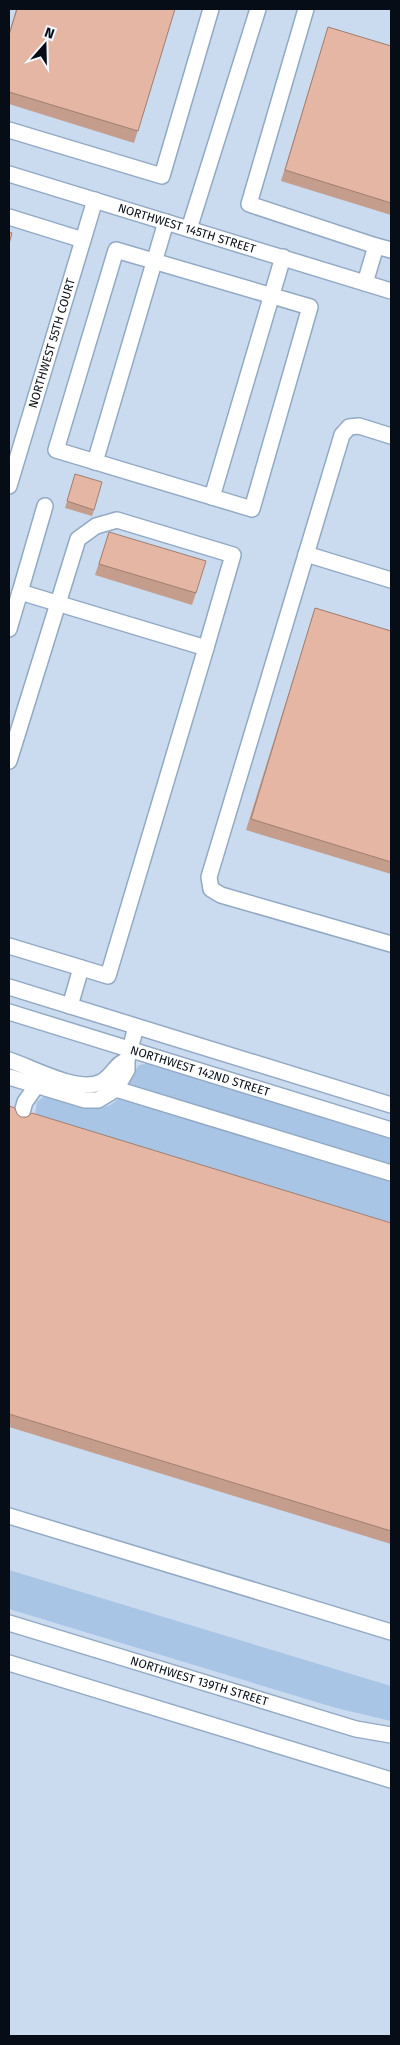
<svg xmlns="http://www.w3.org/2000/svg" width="400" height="2045" font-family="'Fira Sans',sans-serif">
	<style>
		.built { fill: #cadbf0 }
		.green { fill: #a9c5e5 }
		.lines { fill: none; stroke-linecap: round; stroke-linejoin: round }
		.minor-casing { stroke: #92a9c4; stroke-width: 18 }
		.minor { stroke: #fff; stroke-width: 15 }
		.wall { fill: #c49d8c }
		.building { fill: #e4b6a3; stroke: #a07f72 }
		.labels { text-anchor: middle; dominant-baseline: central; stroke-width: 5; stroke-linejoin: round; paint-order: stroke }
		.street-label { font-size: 12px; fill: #060d16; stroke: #f3f8fe }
	</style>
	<rect width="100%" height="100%" fill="#ddecfd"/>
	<!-- built -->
	<path class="built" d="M9,9H391V2036H9Z"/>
	<!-- green -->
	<path class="green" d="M149,1063L391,1138V1235L35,1114L37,1102L43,1097C52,1097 61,1101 70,1104C108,1116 121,1104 136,1069L139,1065Z
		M9,1570L391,1686V1721L336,1708L9,1609Z"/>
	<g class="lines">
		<defs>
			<g id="minor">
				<path d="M306,9L249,204L376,246"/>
				<path d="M9,130L162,176L211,9"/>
				<path id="s1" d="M9,174L391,291"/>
				<path d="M9,217L83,240"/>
				<path d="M189,229L258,9"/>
				<path d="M116,250L310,307L252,509L56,450Z"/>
				<path d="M365,283L376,246L391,250"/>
				<path d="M391,436L359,426L349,427L342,435L209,877L211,889L221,895L391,944"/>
				<path d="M95,462L166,222"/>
				<path id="s2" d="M9,486L95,200"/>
				<path d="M212,497L283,257"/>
				<path d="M306,554L391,580"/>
				<path d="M20,592L45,506"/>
				<path d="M9,629L20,592L206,648L108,976L9,946"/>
				<path d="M9,761L78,539L96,526L117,520L233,555L206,648"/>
				<path d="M9,987L391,1105"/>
				<path d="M70,1006L81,968"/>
				<path id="s3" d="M9,1012L391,1130"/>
				<path d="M9,1060C31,1067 79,1094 101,1082C113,1076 115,1064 127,1060"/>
				<path d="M9,1077L85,1100H98L116,1089L127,1070V1060L136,1027"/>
				<path d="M116,1089L391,1173"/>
				<path d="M20,1119L25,1102L37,1085"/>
				<path d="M9,1516L391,1632"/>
				<path id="s4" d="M9,1623L356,1729L391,1735"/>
				<path d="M9,1663L391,1780"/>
			</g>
		</defs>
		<!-- minor casing -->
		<use href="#minor" class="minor-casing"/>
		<!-- minor -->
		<use href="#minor" class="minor"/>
	</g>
	<!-- wall -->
	<path class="wall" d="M16,9H175L134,143L9,104V33Z
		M328,27L391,46V215L281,181Z
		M75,474L94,510L92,516L65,508Z
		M109,532L196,593L192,605L95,575Z
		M315,608L391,631V874L246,830Z
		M9,1108L21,1117L391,1223V1544L9,1427Z"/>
	<!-- building -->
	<path class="building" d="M17,9H175L138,131L9,92V35Z
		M328,27L391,46V203L285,170Z
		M9,232L12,233L9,244Z
		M75,474L102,482L94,510L67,501Z
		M109,532L206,561L196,593L99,564Z
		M315,608L391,631V862L251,819Z
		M9,1106L15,1108L17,1114L21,1117H27L32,1113L391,1223V1531L9,1414Z"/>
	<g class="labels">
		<!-- street labels -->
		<g class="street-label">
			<text stroke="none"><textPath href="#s1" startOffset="186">NORTHWEST 145TH STREET</textPath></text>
			<text stroke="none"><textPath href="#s2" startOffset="149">NORTHWEST 55TH COURT</textPath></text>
			<text stroke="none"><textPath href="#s3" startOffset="200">NORTHWEST 142ND STREET</textPath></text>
			<text stroke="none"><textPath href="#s4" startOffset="199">NORTHWEST 139TH STREET</textPath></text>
		</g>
	</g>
	<!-- border -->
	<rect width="400" height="2045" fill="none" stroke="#060d16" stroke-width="20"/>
	<!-- north arrow -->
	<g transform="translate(45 45) rotate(20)" stroke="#f3f8fe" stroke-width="4" paint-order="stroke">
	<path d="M0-4L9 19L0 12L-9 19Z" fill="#060d16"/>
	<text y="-8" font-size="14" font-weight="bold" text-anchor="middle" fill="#060d16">N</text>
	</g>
</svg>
